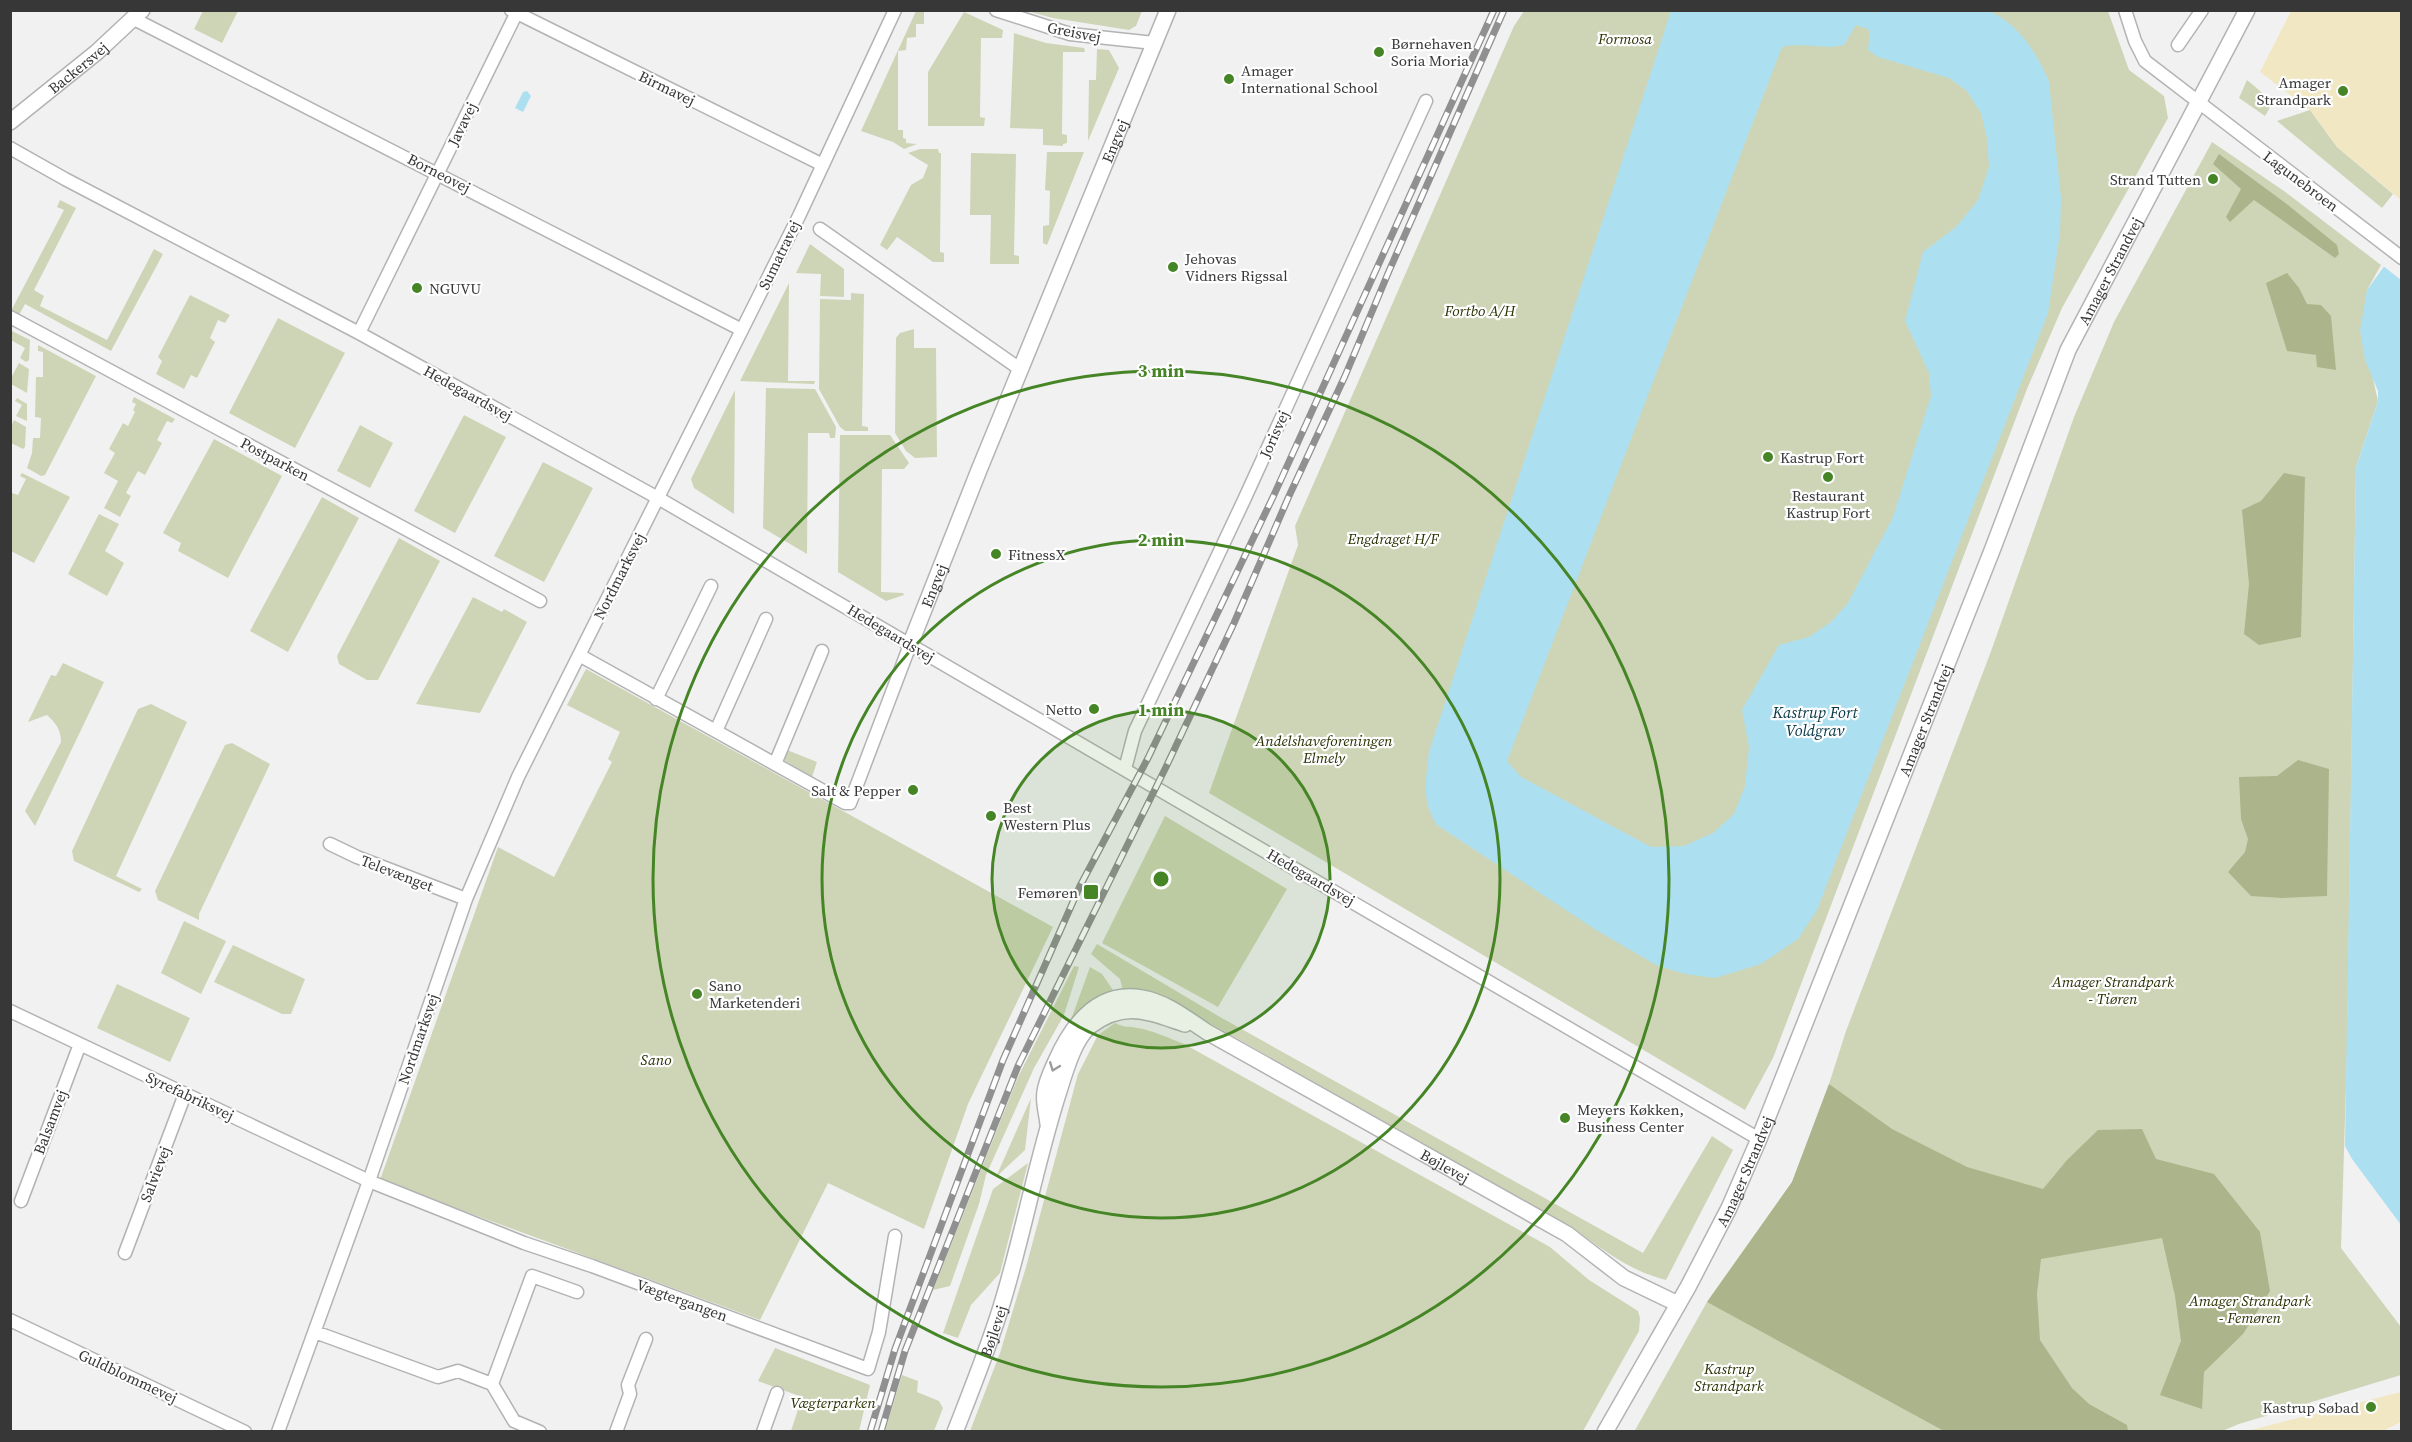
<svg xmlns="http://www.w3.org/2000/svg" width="2412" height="1442" font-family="'Source Serif 4',serif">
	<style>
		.green { fill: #ced5b6 }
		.forest { fill: #abb48a }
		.sand { fill: #f1e7c2 }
		.water { fill: #ace0f0; fill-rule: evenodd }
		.pier { fill: #f1f1f2 }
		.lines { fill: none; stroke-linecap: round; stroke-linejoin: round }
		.minor-casing { stroke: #b3b3b4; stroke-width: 15 }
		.tertiary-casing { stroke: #b3b3b4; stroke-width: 18 }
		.minor { stroke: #fff; stroke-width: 12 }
		.tertiary { stroke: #fff; stroke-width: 15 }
		.rail-casing { stroke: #909091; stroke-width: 7 }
		.rail { stroke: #fefeff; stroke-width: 4.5; stroke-dasharray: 14; stroke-linecap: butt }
		.oneway { stroke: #9b9b9b }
		.ring { fill: none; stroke: #458525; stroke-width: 3 }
		.poi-dot { fill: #458525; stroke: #fefeff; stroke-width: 2 }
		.labels { text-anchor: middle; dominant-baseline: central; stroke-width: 4.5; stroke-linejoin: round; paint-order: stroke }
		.street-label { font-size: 15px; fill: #373737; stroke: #fefeff }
		.park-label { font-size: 15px; font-style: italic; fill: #2b3100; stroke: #fefeff }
		.poi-label { font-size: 15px; fill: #373737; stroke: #fefeff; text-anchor: start }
		.water-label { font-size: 16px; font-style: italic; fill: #053642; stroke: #fefeff }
		.centre { fill: #458525; stroke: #fefeff; stroke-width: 3 }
		.ring-label { font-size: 18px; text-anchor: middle; font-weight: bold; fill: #458525; stroke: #fefeff; stroke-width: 4.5; stroke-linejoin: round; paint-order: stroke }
	</style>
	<rect width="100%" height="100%" fill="#f1f1f2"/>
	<!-- green -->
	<path class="green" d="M203,11H238L222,43L194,29Z
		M916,11H924V24H916V37L907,38L906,50L898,51V130H903V138L906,139V143L917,144L904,149L893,142L861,131Z
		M1027,11H1142L1136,26L1129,30L1053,18Z
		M1524,11H2108L2129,70L2164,96L2168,118L2062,308L2027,389L1773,1058L1745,1110L1209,793L1298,545L1295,526L1514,26Z
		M964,12L1003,30L1002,38H981L980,117L985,118L984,126H928V72Z
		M1014,33L1046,43L1084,48L1085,52H1063L1062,134L1067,135V143L1063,144V146L1043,145V129L1010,128Z
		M1097,49L1109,50L1119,68L1088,141L1089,80H1096Z
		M2247,80L2273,102L2265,116L2239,98Z
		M2310,110L2337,147L2393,194L2382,208L2277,121Z
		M2212,142L2284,191L2381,265L2367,290L2373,379L2378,401L2356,467L2347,1053L2341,1248L2401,1327V1375L2239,1424L2222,1431L1634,1432L1707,1302L1792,1182L1829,1084L1846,1031L1990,654L2074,417L2114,322Z
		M920,149H938L939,153H941L940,252L944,253V262H933L897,237L887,250L880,245L911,185L923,178L928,165L908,153Z
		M1047,152H1084L1047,245L1043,243V226L1049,225L1050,191L1045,190Z
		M971,153L1016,154L1014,255L1019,256V264H990L991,215H970Z
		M60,200L76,208L34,290L44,296L40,306L107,340L154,249L163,254L111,351L25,304L19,315L11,311L64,210L57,207Z
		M810,244L844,269V297L820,296L821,274L796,273Z
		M789,283L788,381H815L814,384L740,381Z
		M851,293L864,294L862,426L868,427V431H845L840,427L819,389L820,299L851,300Z
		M190,295L230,315L225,323L218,320L210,338L215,342L197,378L191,375L184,389L156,374L162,361L158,357Z
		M278,318L345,353L295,448L229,413Z
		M914,329V348H936L937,457L915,458L906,451L895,433L896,338L900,333Z
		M10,330L30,340L29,360L26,362L20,358L25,348L11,340Z
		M38,345L96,376L45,475L41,476L27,468L32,453L33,438H40L41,418L35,417L36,377H43V352L38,351Z
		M19,363L29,369L27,393L11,384V378Z
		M766,388L815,389L836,427L835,438H830L829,433H808L807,554L763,528Z
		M735,390L734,514L694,488L691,479Z
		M134,397L175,419L172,423L167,421L157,440L162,443L145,475L138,471L126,493L131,496L120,517L104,508L118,481L104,473L115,453L109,449L123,423L128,426L135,412L133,410L136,404L132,402Z
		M17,398L27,404V421L16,416L22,405L15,401Z
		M464,415L506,437L455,533L414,511Z
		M14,420L26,427L25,447L23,449L11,443V426Z
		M360,425L393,443L370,488L337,471Z
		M840,435H890L909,463L904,469H882L881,592L903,593L904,595L886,601L838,572Z
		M214,439L282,476L228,578L178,551L181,543L163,533Z
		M543,462L593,488L544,582L494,556Z
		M22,473L70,497L34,563L11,551V495L12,493L18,495L26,479L20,476Z
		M322,497L359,518L288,652L250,631Z
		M99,514L119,524L105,551L124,563L107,596L68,574Z
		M399,538L440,561L378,680H367L339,664L337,656Z
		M473,597L502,612L504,609L527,622L480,713L416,704Z
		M63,663L104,682L35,826L25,811L61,742C61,730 56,723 47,715L28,722L51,675L56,676Z
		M586,669L1053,927L968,1104L924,1229L828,1183L760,1320L380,1180L498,847L554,877L612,762L608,759L620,732L567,705Z
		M151,704L187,722L116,876L142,889L139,892L74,861L72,851L138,709Z
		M232,743L270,764L199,914V920L158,900L155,891L225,745Z
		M787,750L817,762L812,777L782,759Z
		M1165,816L1287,889L1218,1007L1102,943Z
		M184,921L226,941L201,994L161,973Z
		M1097,944L1220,1017L1643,1253L1712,1136L1733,1150L1666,1280C1630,1271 1603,1250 1573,1228L1192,1013L1123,991L1120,979L1091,954Z
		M233,945L305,979L291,1014H282L214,982Z
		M1074,966L1079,967L1064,1015L1034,1068L986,1175L979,1204L950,1286L933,1290L1018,1077Z
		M1090,967L1102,974L1115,993L1069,1025Z
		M117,984L190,1018L170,1062L97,1028Z
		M1115,1023C1124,1028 1129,1026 1138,1028C1154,1031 1169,1038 1184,1044L1550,1247L1589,1280L1638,1311L1640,1318L1639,1331L1583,1431H970L1000,1353L1026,1267L1078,1074L1098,1035Z
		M1031,1098L1025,1150L996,1177Z
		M1028,1163L1000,1273L971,1305L958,1338L943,1333L993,1189Z
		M775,1348L870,1385L859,1431H791L802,1397L758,1381Z
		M902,1375L918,1381L917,1392L939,1401L943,1408L934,1431H885Z"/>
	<!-- forest -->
	<path class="forest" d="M2219,154L2288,205L2337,245L2339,254L2335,258L2254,200L2230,222L2226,217L2241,189L2213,164Z
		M2287,273L2299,288L2307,304L2321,305L2331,316L2336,370L2317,367L2316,355L2287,351L2266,283Z
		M2284,473L2305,477L2301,637L2259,645L2244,634L2249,584L2242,510L2261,501Z
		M2298,760L2329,769L2327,896L2282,898L2251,896L2228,872L2245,852L2248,839L2241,819L2239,777L2277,776Z
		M1829,1084L1892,1129L1967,1167L2043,1189L2067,1160L2098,1130L2142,1129L2156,1159L2214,1174L2260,1232L2270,1291L2243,1334L2204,1372L2202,1409L2160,1395L2181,1341L2175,1296L2162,1238L2041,1259L2037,1294L2040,1340L2072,1388L2089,1404L2127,1425L2128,1431H1944L1707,1302L1792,1182Z"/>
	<!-- sand -->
	<path class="sand" d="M2291,11H2401V200L2337,147L2310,110L2260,72Z
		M2401,1392V1422L2383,1431L2243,1432Z"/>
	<!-- water -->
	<path class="water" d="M1866,11L1873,13L1874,10H1984C2015,18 2038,54 2049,82L2061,198L2060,233L2048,313L1817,910L1798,939L1761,964L1715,978L1685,974L1656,965L1596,930L1437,825C1421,802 1426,778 1429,752L1671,11ZM1856,25L1870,30L1868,50L1878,57L1949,78L1967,91L1981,113L1987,138L1989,167L1978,200L1956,227L1923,252L1905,321L1929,373L1931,396L1893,517L1848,603L1831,622L1809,637L1779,645L1742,710L1749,747L1745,786L1734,814L1713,833L1684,846L1651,847L1521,777L1507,761L1782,47C1803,42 1824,50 1844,45Z
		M527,91L531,96L523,112L515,108L523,92Z
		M2401,243V1225L2352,1159L2345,1146L2356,467L2378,401V391L2365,360L2360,330L2367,290Z"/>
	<!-- pier -->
	<path class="pier" d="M2402,240L2401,280L2382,265Z"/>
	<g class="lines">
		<defs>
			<path id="minor" d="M511,10L823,165
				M996,10L1070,34L1154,43
				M2125,10L2135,41L2145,61L2402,258
				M134,19L742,330
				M2178,45L2202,10
				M10,148L65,179L359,333L658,498L1759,1139
				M820,229L1020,369
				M10,317L540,601
				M359,333L518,10
				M579,655L845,803H850L910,645
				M656,699L711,586
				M716,731L766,619
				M775,764L822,651
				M1125,769L1135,731L1244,500L1426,101
				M330,844L357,857L466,899
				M10,1011L369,1181L524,1243L592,1266L868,1369L879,1332L895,1236
				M21,1201L80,1044
				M125,1253L185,1094
				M10,1320L245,1432
				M315,1332L438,1377L458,1371L492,1384L532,1276L577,1292
				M492,1384L514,1421L540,1432
				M278,1432L369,1181L466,899L518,777L799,216L895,10
				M616,1432L630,1394L628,1385L646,1339
				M763,1432L777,1393"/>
			<g id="tertiary">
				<path id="s1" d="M10,122L97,52L142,10"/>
				<path id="s2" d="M910,645L979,470L1168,10"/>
				<path id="s3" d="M1048,1124C1047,1114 1043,1101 1045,1092C1046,1082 1052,1070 1056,1061C1072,1025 1098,990 1142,998C1166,1002 1187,1019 1207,1032L1567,1234L1624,1278L1678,1304"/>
				<path id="s4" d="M955,1432C971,1391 988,1349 1001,1307C1023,1236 1036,1162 1059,1091C1065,1072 1074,1039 1090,1026C1125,1000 1148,1012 1185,1024"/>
				<path id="s5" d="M1605,1432L1688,1287L1729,1208L1759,1139L1993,548L2068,350L2247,10"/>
			</g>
		</defs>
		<!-- minor casing -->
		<use href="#minor" class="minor-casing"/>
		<!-- tertiary casing -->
		<use href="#tertiary" class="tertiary-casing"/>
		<!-- minor -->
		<use href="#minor" class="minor"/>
		<!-- tertiary -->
		<use href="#tertiary" class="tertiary"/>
		<defs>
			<path id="rail" d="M870,1432L895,1349L1003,1060L1080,886L1148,758L1273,497L1494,10
				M881,1432L905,1351L1018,1066L1166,767L1234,623L1289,496L1345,376L1389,271L1504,10"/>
		</defs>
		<!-- rail casing -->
		<use href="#rail" class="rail-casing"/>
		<!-- rail -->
		<use href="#rail" class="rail"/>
	</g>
	<!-- one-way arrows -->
	<defs><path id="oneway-chevron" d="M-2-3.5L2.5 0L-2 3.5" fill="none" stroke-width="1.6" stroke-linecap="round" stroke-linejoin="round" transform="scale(1.5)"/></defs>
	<use class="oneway" href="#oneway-chevron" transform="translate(1054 1067) rotate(111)"/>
	<!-- distance rings -->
	<circle cx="1161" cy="879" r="169" fill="#458525" fill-opacity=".12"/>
	<g class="ring">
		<circle cx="1161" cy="879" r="169"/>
		<circle cx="1161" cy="879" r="339"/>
		<circle cx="1161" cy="879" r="508"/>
	</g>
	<!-- markers -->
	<g class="poi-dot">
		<circle cx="1379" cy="52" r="6"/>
		<circle cx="1229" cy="79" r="6"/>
		<circle cx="2343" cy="91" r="6"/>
		<circle cx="2213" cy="179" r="6"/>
		<circle cx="1173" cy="267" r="6"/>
		<circle cx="417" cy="288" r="6"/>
		<circle cx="1768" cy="457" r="6"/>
		<circle cx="1828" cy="477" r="6"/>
		<circle cx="996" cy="554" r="6"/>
		<circle cx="1094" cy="709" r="6"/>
		<circle cx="913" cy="790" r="6"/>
		<circle cx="991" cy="816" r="6"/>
		<rect x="1083" y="884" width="16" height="16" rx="3"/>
		<circle cx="697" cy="994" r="6"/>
		<circle cx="1565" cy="1118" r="6"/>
		<circle cx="2371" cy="1407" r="6"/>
	</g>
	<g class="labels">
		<!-- street labels -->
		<g class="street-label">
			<text transform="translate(1074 32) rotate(11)">Greisvej</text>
			<text stroke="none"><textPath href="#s1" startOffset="87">Backersvej</textPath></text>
			<text transform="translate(667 88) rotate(26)">Birmavej</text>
			<text transform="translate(462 124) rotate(-64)">Javavej</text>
			<text stroke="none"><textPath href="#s2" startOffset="544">Engvej</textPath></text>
			<text transform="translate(439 173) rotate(27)">Borneovej</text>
			<text transform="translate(2301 181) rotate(37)">Lagunebroen</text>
			<text transform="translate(779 255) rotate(-64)">Sumatravej</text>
			<text stroke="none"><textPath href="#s5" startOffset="1268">Amager Strandvej</textPath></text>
			<text transform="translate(468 393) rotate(29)">Hedegaardsvej</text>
			<text transform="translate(1274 434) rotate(-66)">Jorisvej</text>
			<text transform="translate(275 459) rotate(28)">Postparken</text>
			<text transform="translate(619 576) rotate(-63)">Nordmarksvej</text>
			<text stroke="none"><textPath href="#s2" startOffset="64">Engvej</textPath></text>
			<text transform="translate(891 633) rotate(31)">Hedegaardsvej</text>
			<text stroke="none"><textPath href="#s5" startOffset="782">Amager Strandvej</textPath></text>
			<text transform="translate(397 873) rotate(21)">Televænget</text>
			<text transform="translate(1311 877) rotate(30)">Hedegaardsvej</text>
			<text transform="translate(418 1039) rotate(-71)">Nordmarksvej</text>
			<text transform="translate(190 1096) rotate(25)">Syrefabriksvej</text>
			<text transform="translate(50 1122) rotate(-69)">Balsamvej</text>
			<text stroke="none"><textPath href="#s3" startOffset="528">Bøjlevej</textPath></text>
			<text stroke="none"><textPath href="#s5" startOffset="296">Amager Strandvej</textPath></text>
			<text transform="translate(155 1174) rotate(-69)">Salvievej</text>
			<text transform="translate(682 1300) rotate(20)">Vægtergangen</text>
			<text stroke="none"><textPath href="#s4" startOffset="108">Bøjlevej</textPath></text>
			<text transform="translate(128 1376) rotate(25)">Guldblommevej</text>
		</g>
		<!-- park labels -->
		<g class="park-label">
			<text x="1625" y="38">Formosa</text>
			<text x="1480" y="310">Fortbo A/H</text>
			<text x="1393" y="538">Engdraget H/F</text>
			<text x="1324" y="740">Andelshaveforeningen<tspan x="1324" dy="17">Elmely</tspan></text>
			<text x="2113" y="981">Amager Strandpark<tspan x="2113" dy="17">- Tiøren</tspan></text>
			<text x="656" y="1059">Sano</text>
			<text x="2250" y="1300">Amager Strandpark<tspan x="2250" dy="17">- Femøren</tspan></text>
			<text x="1729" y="1368">Kastrup<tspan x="1729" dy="17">Strandpark</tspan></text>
			<text x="833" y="1402">Vægterparken</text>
		</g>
		<!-- poi labels -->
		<g class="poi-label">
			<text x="1391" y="43">Børnehaven<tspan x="1391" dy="17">Soria Moria</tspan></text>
			<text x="1241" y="70">Amager<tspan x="1241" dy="17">International School</tspan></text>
			<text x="2331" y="82" text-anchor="end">Amager<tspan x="2331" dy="17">Strandpark</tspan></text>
			<text x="2201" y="179" text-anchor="end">Strand Tutten</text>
			<text x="1185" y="258">Jehovas<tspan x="1185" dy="17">Vidners Rigssal</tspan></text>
			<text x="429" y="288">NGUVU</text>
			<text x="1780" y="457">Kastrup Fort</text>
			<text x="1828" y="495" text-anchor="middle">Restaurant<tspan x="1828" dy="17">Kastrup Fort</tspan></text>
			<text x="1008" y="554">FitnessX</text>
			<text x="1082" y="709" text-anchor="end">Netto</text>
			<text x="901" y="790" text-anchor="end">Salt &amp; Pepper</text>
			<text x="1003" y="807">Best<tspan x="1003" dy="17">Western Plus</tspan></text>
			<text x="1078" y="892" text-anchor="end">Femøren</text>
			<text x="709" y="985">Sano<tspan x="709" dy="17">Marketenderi</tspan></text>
			<text x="1577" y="1109">Meyers Køkken,<tspan x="1577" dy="17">Business Center</tspan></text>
			<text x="2359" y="1407" text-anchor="end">Kastrup Søbad</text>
		</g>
		<!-- water labels -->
		<g class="water-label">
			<text x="1815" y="712">Kastrup Fort<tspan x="1815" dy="18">Voldgrav</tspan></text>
		</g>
	</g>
	<circle cx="1161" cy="879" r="9" class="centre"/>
	<g class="ring-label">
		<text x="1161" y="377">3 min</text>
		<text x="1161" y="546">2 min</text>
		<text x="1161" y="716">1 min</text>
	</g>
	<!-- border -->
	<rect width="2412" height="1442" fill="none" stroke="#373737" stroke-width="24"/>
</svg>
